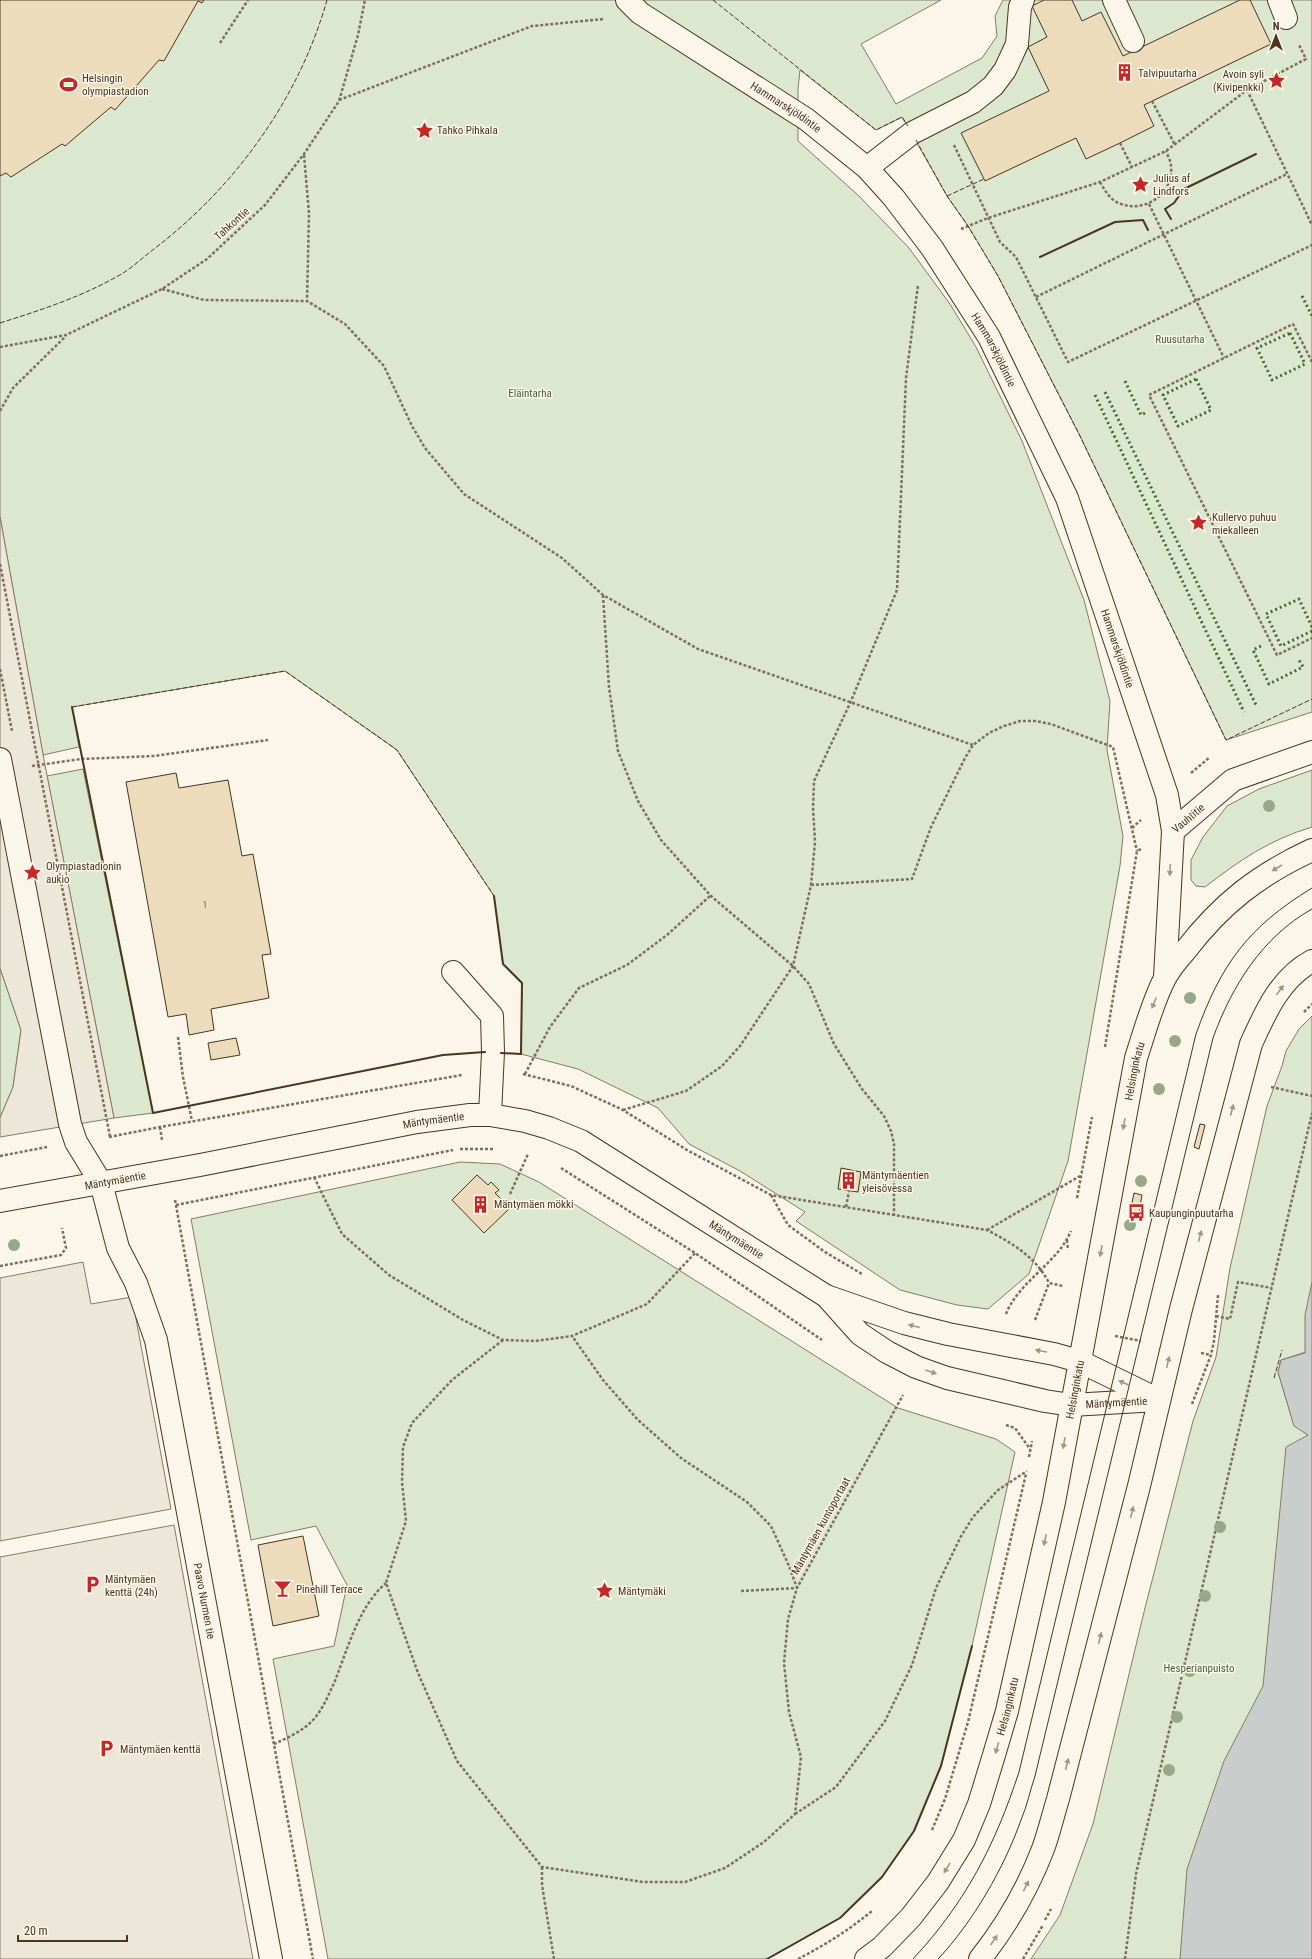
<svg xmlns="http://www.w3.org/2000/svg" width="1312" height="1959" font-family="'Roboto Condensed',sans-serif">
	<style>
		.green { fill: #dce7d0; stroke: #887966 }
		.parking { fill: #ede7d9; stroke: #887966 }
		.water { fill: #c9cecd; stroke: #887966 }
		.building { fill: #ecdcbc; stroke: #4a3520 }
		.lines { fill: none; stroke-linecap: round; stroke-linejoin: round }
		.minor-casing { stroke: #4a3520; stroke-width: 24 }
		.major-casing { stroke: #4a3520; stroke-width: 24 }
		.path { stroke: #7f6f5c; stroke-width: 2.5; stroke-dasharray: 3 2; stroke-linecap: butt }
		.minor { stroke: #fbf6e9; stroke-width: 22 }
		.major { stroke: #fbf6e9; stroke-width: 22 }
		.tram { stroke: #4a3520; stroke-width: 1 }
		.hedge { stroke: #436837; stroke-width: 3; stroke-dasharray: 2 3; stroke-linecap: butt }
		.fence { stroke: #4a3520; stroke-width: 1; stroke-dasharray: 5 2; stroke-linecap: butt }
		.wall { stroke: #4a3520; stroke-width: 2 }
		.tree { fill: #96a887 }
		.oneway { fill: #a29684 }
		.labels { text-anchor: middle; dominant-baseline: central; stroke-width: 3; stroke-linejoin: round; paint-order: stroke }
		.number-label { font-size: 9px; fill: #725f47 }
		.poi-label { font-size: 11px; fill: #4a3520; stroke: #fbf6e9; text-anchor: start }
		.street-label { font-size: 11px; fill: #4a3520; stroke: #fbf6e9 }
		.park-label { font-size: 11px; fill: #436837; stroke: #fbf6e9 }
	</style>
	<rect width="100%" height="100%" fill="#fbf6e9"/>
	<!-- green -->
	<path class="green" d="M0,0H941L861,44L896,104L982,58L997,36L995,16L1003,0H1312V712L1226,740L1080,436L998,276L968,226L947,196L902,117L876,130L800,70L798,89V141L859,196L909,248L950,304L976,347L1022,441L1084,600L1110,701L1107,750L1123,836L1120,866L1068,1161L1029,1274L988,1309L957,1305L900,1290L796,1221L805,1212L740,1171L689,1144L658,1108L578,1069L521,1054L522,983L503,964L494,896L397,750L285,671L72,707L79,747L43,755L0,517Z
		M83,769L153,1113L114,1118L47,776Z
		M1312,770V827C1269,840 1240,860 1205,887L1196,886L1191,880V860L1203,837L1227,806L1259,789Z
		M0,968L21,1030L13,1087L0,1118Z
		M1312,1016V1350L1281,1360L1278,1372L1294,1425L1308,1435L1219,1959H1031L1060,1915L1093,1824L1144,1612L1193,1421L1216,1357L1230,1268L1267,1106L1282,1066L1286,1051L1299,1029Z
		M460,1162L500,1164L539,1182L898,1408L996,1439L1015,1452L972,1646L941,1766L914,1831L882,1877L840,1918L767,1959H328L273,1659L334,1646L347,1585L316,1526L251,1540L191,1219Z"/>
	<!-- parking -->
	<path class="parking" d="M0,517L45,765L114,1118L0,1137V1118L13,1087L21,1030L0,968Z
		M83,1262L91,1304L132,1297L171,1509L0,1541V1278Z
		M174,1525L253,1959H0V1557Z"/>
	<!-- water -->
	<path class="water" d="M1312,1282V1959H1180L1187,1869L1224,1761L1263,1686L1286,1447L1308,1435L1294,1426L1278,1372L1281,1360L1305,1353V1315Z"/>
	<!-- building -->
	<path class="building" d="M0,0H204L202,3L198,1L164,61L159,60L115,110L111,107L65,146L62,144L11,177L6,173L0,176Z
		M1044,0H1072L1082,21L1101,12L1123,56L1240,0H1250L1271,44L1144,105L1154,126L1120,143L1086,159L1076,138L985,181L961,133L1049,91L1028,47L1047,37L1032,6Z
		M176,773L179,788L228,780L242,856L253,854L271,954L262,955L269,998L211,1009L214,1030L189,1035L186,1014L168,1017L126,782Z
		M236,1038L240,1055L211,1060L208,1043Z
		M1200,1124L1205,1125L1199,1149L1194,1147Z
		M841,1168L861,1172L858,1192L838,1189Z
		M477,1175L488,1185L491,1182L499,1190L495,1193L510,1208L484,1233L452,1200Z
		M1134,1193L1142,1195L1138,1219L1129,1217Z
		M303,1536L319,1616L273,1626L258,1545Z"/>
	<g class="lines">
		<defs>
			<g id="minor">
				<path id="s1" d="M627,0L640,13L806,119L867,168L894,198L932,248L989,337L1067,498L1167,795L1173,831L1165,977"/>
				<path d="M1114,0L1133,41"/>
				<path d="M1279,0L1286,18"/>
				<path d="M867,168L912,133L973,102L993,86L1005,70L1017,44L1020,7L1023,0"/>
				<path id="s2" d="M0,759L70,1124L76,1142L101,1183L118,1248L136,1283L156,1340L271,1959"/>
				<path id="s3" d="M1173,831L1233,780L1312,752"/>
				<path d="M453,972L492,1016L493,1052L490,1115"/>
				<path id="s4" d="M0,1201L200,1165L417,1122L470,1115H490L525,1121L549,1128L581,1141L826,1296L904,1323L948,1334L1054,1354L1079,1361L1159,1400"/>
				<path id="s5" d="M827,1297L860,1334L887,1352L916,1367L947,1378L1045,1401L1071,1405L1158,1400"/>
			</g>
			<g id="major">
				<path id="s6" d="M866,1959L882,1947L911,1917L938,1882L964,1840L979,1804L994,1755L1007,1711L1054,1502L1136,1058C1145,1031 1152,1003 1165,978C1170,968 1178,959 1185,951C1221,904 1258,875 1312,850"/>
				<path d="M980,1959C1006,1926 1028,1888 1043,1849C1049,1833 1053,1815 1058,1799L1139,1486L1181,1309L1251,1044C1265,1013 1280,978 1312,961"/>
			</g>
		</defs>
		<!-- minor casing -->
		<use href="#minor" class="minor-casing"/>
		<!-- major casing -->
		<use href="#major" class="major-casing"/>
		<!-- path -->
		<path class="path" d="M220,43L248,0
			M1247,90L1312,225
			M339,100L532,26L604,19
			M1152,101L1175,145
			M1120,143L1132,167
			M954,145L1000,242L1016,257L1068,362L1312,245
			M304,155L309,213L307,301
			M1100,182C1105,191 1111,201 1121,204C1146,213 1174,193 1171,166C1171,162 1168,156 1166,151
			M1149,204L1224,358
			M961,229L988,218L1100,182L1166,151L1247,90L1306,59L1299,45
			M162,289L204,300L307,301L345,324L384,366L412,426L425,448L464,494L562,558L603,595L698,649L973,745
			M1036,297L1287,174
			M0,347L66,335L162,289L207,259L265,205L304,154L339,101L358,35L365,0
			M1312,362L1293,324L1149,395L1277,655L1312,638
			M0,411L13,388L66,336
			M0,564L110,1137
			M603,595L609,687L618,751L638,801L661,840L711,896L793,966L809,984L834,1044L862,1089L884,1116L891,1131L894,1144V1216
			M0,669L12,731
			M32,766L81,759L154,756L268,740
			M1191,773L1210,757
			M1132,828L1141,820
			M811,885L912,879L931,827L965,758L973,745L989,733L1004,726L1020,721H1035L1051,724L1113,747L1137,851
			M1304,1012L1312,1004
			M178,1037L183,1077L192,1121
			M1105,1047L1137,851L1141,849
			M523,1074L571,1086L623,1110L687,1150L771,1195L987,1230C1012,1243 1036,1257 1049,1283L1063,1286
			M525,1074L550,1027L579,988L627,965L667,935L710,896
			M1271,1087L1312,1096
			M623,1110L686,1091L722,1066L740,1046L793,966L811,885L815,842L813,808L814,781L851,701L897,590L906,378L918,285
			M160,1127L162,1140
			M109,1137L160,1127L462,1075
			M460,1149H495
			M0,1156L47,1147
			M561,1168L695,1253L822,1340
			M314,1177L342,1234L389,1275L463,1320L503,1340L535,1341L572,1336L647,1304L695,1253
			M510,1194L528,1154
			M771,1195L788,1225L825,1252L862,1274
			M1077,1198L1092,1117
			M175,1200L313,1959
			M176,1205L453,1150
			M846,1207L849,1191
			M987,1230L1080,1176
			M1067,1240L1068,1250
			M0,1266L61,1255L66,1248L62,1228
			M1006,1314C1019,1281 1057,1264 1071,1231
			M1216,1316L1230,1319L1238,1282L1272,1288
			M1035,1320L1049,1283
			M1115,1336L1141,1341
			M503,1340L452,1380L412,1423L403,1447L402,1482L406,1521L386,1583L418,1673L457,1761L542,1867L643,1882H685L725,1868L764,1842L795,1814L801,1757L789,1712L784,1663L788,1619L797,1588L789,1566L771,1526L747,1502L681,1458L638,1420L603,1380L572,1336
			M1201,1353L1211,1355
			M1192,1404L1211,1355L1214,1341L1218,1295
			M1006,1425L1015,1428L1030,1449
			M1029,1457L1032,1441
			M741,1591L797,1588L903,1395
			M274,1744C287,1738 303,1731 313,1720C323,1709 328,1696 334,1683C348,1649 358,1607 386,1583
			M795,1814L836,1787L885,1721L912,1665L936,1588L960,1538L973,1517L998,1490L1027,1471
			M932,1830L945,1799L968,1722L1026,1474
			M542,1867V1885L554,1959
			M1045,1920L1051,1909
			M798,1959C825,1945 849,1930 872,1911
			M1023,1959L1043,1925
			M1125,1959L1136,1874L1312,1113"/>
		<!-- minor -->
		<use href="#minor" class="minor"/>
		<!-- major -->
		<use href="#major" class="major"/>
		<!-- tram -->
		<path class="tram" d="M913,1959C966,1902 995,1845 1019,1772L1196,1034C1221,964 1248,927 1312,888
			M938,1959C973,1922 1004,1868 1021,1820C1027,1806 1030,1791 1035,1776L1213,1038C1232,986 1262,937 1312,909"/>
		<!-- hedge -->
		<path class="hedge" d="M1302,296L1312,316
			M1290,333L1305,364L1272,380L1257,348Z
			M1196,379L1211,410L1178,426L1163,395Z
			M1125,381L1141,415L1147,412
			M1105,392L1257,707
			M1095,395L1244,712
			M1312,627L1299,599L1266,614L1281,646L1312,631
			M1261,646L1253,650L1269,684L1303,667L1299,660"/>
		<!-- fence -->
		<path class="fence" d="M713,0L876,130L902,117L908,126
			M916,140L947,196L968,226L998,276L1080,436L1226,740L1312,699
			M947,196L984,179
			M0,323C41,310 81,297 118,276C131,269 142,258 154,249C235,187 299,99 327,0
			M72,707L285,671L397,750L494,896
			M1274,1378L1282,1350"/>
		<!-- wall -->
		<path class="wall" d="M1171,219L1165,209L1174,203L1184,189L1256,154
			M1040,257L1115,222L1143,220L1148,230
			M72,707L153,1113L443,1055L485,1052
			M494,896L503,964L522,983L521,1054L501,1053
			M767,1959L840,1918L882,1877L914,1831L941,1766L972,1646"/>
	</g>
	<!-- trees -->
	<g class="tree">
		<circle cx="1269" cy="806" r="6"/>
		<circle cx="1190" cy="998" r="6"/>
		<circle cx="1175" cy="1041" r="6"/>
		<circle cx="1159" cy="1089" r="6"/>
		<circle cx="1141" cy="1181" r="6"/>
		<circle cx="1130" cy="1225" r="6"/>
		<circle cx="14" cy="1245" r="6"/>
		<circle cx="1220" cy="1527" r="6"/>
		<circle cx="1205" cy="1596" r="6"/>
		<circle cx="1190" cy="1671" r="6"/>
		<circle cx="1177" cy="1717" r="6"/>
		<circle cx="1169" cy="1770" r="6"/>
	</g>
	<!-- one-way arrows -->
	<defs><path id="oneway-solid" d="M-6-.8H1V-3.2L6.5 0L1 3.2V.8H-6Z"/></defs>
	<g class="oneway">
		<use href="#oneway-solid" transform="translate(1277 868) rotate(149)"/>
		<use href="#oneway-solid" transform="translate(1170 870) rotate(93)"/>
		<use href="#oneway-solid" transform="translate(1280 990) rotate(-54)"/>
		<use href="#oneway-solid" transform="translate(1154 1003) rotate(112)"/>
		<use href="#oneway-solid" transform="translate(1232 1110) rotate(-75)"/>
		<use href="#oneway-solid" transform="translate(1124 1124) rotate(100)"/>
		<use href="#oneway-solid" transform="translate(1200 1236) rotate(-75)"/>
		<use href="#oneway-solid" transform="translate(1101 1251) rotate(101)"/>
		<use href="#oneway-solid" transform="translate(914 1326) rotate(-166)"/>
		<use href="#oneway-solid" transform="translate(1041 1351) rotate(-170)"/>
		<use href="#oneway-solid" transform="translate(1168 1362) rotate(-77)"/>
		<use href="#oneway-solid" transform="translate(931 1372) rotate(19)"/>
		<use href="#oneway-solid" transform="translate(1124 1383) rotate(-155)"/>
		<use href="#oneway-solid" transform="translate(1064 1443) rotate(100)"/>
		<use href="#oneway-solid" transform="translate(1132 1512) rotate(-76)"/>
		<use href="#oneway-solid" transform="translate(1045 1540) rotate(102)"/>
		<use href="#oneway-solid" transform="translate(1100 1638) rotate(-76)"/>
		<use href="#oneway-solid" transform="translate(997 1748) rotate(106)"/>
		<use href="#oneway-solid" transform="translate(1067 1764) rotate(-76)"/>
		<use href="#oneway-solid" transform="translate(947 1868) rotate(121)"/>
		<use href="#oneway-solid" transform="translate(1026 1886) rotate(-64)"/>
		<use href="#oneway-solid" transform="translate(994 1940) rotate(-56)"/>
	</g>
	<!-- icons -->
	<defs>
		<symbol id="building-bare" viewBox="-9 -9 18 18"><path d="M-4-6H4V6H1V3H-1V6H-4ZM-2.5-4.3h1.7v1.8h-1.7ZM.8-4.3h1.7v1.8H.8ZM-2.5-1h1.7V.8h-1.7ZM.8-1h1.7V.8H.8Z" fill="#c62828" stroke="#fbf6e9" stroke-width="2.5" paint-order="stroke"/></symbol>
		<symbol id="sight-bare" viewBox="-9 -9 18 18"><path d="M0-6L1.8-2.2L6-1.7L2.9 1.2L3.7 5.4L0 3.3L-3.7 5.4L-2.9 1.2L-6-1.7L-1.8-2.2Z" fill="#c62828" stroke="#fbf6e9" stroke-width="2.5" paint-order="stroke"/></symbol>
		<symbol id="stadium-bare" viewBox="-9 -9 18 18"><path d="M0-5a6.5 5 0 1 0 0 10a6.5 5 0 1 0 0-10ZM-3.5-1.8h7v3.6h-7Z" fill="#c62828" stroke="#fbf6e9" stroke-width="2.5" paint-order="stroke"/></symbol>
		<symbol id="bus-bare" viewBox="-9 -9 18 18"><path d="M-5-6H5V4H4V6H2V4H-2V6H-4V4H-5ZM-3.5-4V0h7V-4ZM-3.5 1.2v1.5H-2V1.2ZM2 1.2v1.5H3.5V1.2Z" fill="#c62828" stroke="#fbf6e9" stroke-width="2.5" paint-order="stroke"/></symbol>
		<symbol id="parking-bare" viewBox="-9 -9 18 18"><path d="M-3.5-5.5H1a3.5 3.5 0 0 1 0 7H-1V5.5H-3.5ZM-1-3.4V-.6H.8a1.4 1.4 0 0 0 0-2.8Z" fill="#c62828" stroke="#fbf6e9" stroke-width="2.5" paint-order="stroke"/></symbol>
		<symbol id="bar-bare" viewBox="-9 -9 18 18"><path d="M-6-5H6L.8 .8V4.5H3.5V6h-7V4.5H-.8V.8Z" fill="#c62828" stroke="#fbf6e9" stroke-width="2.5" paint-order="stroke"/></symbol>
	</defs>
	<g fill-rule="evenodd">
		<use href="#building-bare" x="1112" y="60" width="25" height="25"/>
		<use href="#sight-bare" x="1264" y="68" width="25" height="25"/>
		<use href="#stadium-bare" x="56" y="72" width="25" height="25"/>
		<use href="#sight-bare" x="412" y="118" width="25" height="25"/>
		<use href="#sight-bare" x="1128" y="172" width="25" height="25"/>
		<use href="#sight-bare" x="1186" y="510" width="25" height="25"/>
		<use href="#sight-bare" x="20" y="860" width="25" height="25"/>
		<use href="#building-bare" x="836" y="1168" width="25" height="25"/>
		<use href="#building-bare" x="468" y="1192" width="25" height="25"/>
		<use href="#bus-bare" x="1124" y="1200" width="25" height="25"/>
		<use href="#parking-bare" x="80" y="1572" width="25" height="25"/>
		<use href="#bar-bare" x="270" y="1576" width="25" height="25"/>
		<use href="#sight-bare" x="592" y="1578" width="25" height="25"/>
		<use href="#parking-bare" x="94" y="1736" width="25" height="25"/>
	</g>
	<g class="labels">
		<!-- number labels -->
		<g class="number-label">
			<text x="205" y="905">1</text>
		</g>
		<!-- poi labels -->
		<g class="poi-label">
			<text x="1138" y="73">Talvipuutarha</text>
			<text x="1264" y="74" text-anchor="end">Avoin syli<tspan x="1264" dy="13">(Kivipenkki)</tspan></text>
			<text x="82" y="78">Helsingin<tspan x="82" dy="13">olympiastadion</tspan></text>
			<text x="437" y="130">Tahko Pihkala</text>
			<text x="1153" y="178">Julius af<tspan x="1153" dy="13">Lindfors</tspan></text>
			<text x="1212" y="517">Kullervo puhuu<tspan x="1212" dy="13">miekalleen</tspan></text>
			<text x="46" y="866">Olympiastadionin<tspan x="46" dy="13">aukio</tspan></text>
			<text x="862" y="1175">Mäntymäentien<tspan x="862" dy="13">yleisövessa</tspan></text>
			<text x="494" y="1204">Mäntymäen mökki</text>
			<text x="1149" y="1213">Kaupunginpuutarha</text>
			<text x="105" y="1579">Mäntymäen<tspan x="105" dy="13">kenttä (24h)</tspan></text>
			<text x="296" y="1589">Pinehill Terrace</text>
			<text x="618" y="1591">Mäntymäki</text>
			<text x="120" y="1749">Mäntymäen kenttä</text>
		</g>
		<!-- street labels -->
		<g class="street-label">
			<text stroke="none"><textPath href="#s1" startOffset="192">Hammarskjöldintie</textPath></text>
			<text transform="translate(232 224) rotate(-42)">Tahkontie</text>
			<text stroke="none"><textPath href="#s1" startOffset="516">Hammarskjöldintie</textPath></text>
			<text stroke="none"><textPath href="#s1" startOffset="840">Hammarskjöldintie</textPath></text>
			<text stroke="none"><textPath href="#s3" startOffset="20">Vauhtitie</textPath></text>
			<text stroke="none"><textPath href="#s6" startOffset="944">Helsinginkatu</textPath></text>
			<text stroke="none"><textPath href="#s4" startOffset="441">Mäntymäentie</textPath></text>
			<text stroke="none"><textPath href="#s4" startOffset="117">Mäntymäentie</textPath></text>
			<text stroke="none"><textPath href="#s4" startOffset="777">Mäntymäentie</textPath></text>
			<text stroke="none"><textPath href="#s6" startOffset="620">Helsinginkatu</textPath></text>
			<text stroke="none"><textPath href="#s5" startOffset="320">Mäntymäentie</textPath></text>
			<text transform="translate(821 1526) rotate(-61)">Mäntymäen kuntoportaat</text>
			<text stroke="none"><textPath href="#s2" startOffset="871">Paavo Nurmen tie</textPath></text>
			<text stroke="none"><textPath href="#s6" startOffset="296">Helsinginkatu</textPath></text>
		</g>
		<!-- park labels -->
		<g class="park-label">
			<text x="1180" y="339">Ruusutarha</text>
			<text x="530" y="393">Eläintarha</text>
			<text x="1199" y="1668">Hesperianpuisto</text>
		</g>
	</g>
	<!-- north arrow -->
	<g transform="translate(1276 36)" stroke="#fbf6e9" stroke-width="3" paint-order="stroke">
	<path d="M0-3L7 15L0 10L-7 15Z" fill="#4a3520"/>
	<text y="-6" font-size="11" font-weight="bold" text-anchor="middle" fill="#4a3520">N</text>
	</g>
	<!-- scale -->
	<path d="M18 1935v6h109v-6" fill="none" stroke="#4a3520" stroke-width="2"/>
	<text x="24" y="1935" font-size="12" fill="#4a3520" stroke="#fbf6e9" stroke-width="3" paint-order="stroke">20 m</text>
</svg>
